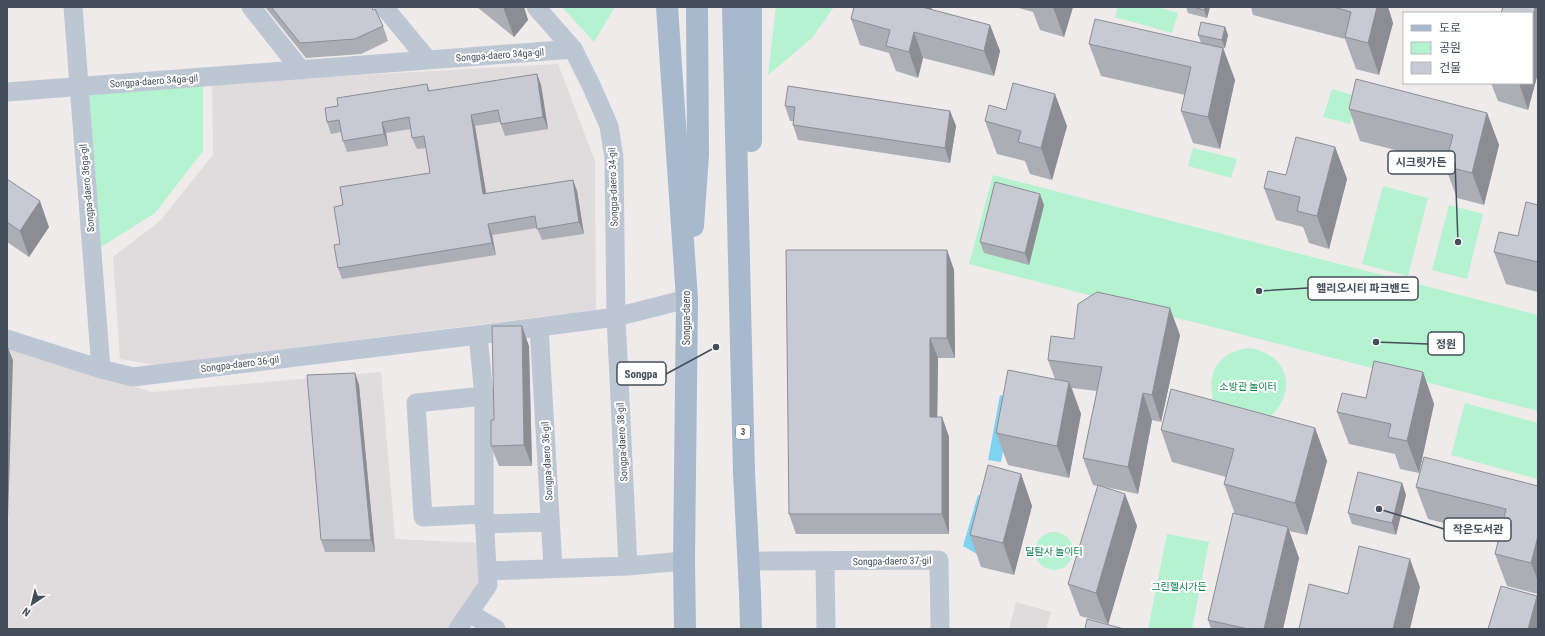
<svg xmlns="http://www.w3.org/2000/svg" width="1545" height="636" font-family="'Roboto Condensed','Noto Sans KR',sans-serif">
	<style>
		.education { fill: #e0dcdd }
		.green { fill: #b4f2d0 }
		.water { fill: #7ed3f2 }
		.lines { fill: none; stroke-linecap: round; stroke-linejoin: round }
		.minor { stroke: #bdc7d3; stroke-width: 19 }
		.primary { stroke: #a8b9ce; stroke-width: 22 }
		.wall { fill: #abaeb5 }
		.shaded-wall { fill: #8b8d93 }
		.building { fill: #c7cad2; stroke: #8b8d93 }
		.labels { text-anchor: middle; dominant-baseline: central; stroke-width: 4; stroke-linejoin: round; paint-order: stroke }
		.shield { fill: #fff; stroke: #7b838c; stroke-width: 1 }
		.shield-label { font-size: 9px; font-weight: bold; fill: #434e5a }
		.street-label { font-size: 10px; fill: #434e5a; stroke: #fff }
		.park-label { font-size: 10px; fill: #0f804e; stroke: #fff }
		.leader { fill: none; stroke: #434e5a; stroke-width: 1.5 }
		.callout-dot { fill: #434e5a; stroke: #fff; stroke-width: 1.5 }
		.callout { fill: #fff; stroke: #434e5a; stroke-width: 1.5 }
		.callout-label { font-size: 11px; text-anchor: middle; font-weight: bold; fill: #434e5a }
	</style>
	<rect width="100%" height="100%" fill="#efebeb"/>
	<!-- education -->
	<path class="education" d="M558,64L595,161L596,310L156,365L120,359L113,257L160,221L213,155L212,83Z
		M7,347L152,392L381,372L395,539L482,543L485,579L450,629H7Z
		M1016,602L1051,612L1046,629H1009Z"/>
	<!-- green -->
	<path class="green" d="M562,7H615L594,42Z
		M776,7H834L812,38L768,75Z
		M1118,7H1157L1178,13L1172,33L1115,17Z
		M203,85V151L155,213L101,247L89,95Z
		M1332,89L1357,96L1350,124L1323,117Z
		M1193,148L1237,159L1231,178L1188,166Z
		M993,175L1538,315V411L969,264Z
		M1383,186L1428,198L1408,276L1362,264Z
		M1449,205L1483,214L1467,279L1432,270Z
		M1248,348C1287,353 1299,389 1270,417L1214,403C1206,373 1217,353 1248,348Z
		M1465,403L1538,423V479L1451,455Z
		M1035 551a19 19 0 1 1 38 0a19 19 0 1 1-38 0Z
		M1167,534L1209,542L1192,629H1148Z"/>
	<!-- water -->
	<path class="water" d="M1000,395L1013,400L1001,462L988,460Z
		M978,495L992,497L977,554L963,546Z"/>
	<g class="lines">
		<!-- minor -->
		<path class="minor" d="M73,7L101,369
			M251,7L301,70
			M384,7L428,60
			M536,7L573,49L591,85L609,126L614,158L616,317L628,566
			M7,92L573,49
			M539,327L553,568
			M7,339L101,369L133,377L478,335L616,317L687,299
			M484,396L416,403L423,517L484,514
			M484,524L550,522
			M748,561L939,560L940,629
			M825,562L826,629
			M487,571L628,566L684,561
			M469,613L496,629
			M458,629L488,585L484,514V396L478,335"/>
		<!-- primary -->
		<path class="primary" d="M667,7L687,299L684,561L685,629
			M733,7L744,472L750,593L751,629
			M751,141V7
			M693,226L698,155L697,7"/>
	</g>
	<!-- wall -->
	<path class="wall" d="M265,7H372L383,26L388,41L361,54L306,58Z
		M477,7H524L528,20L514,37Z
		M854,7H931L932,10L990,25L1000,51L994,76L923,58L918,78L896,71L889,53L860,45L851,19Z
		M1015,7H1073L1064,37L1040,30L1033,12Z
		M1186,7H1210L1207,18L1188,13Z
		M1251,7H1388L1393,23L1379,75L1356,69L1345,39L1253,15Z
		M1538,7V73L1528,110L1498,101L1491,83H1532Z
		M1225,27L1228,35L1225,48H1223L1235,80L1220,149L1193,143L1181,111L1185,95L1101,76L1089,44L1201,43L1198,35Z
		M537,74L541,85L548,129L505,136L500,122L475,126L486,193L573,180L577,191L584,234L542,240L537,228L492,235L496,255L342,279L338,268L343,205L430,173L426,148L417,149L412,138L411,129L386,133L388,146L347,152L343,141L341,132L331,134L327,122L338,106L427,84L430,91Z
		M785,106L950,111L956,126L950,163L798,140L793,125V121H790Z
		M1349,109L1487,113L1499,145L1484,205L1457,198L1445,166L1446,163L1360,141Z
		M985,121L1067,126L1052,180L1030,174L1025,161L997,154Z
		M1335,147L1347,179L1329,249L1309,243L1303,227L1276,220L1264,188Z
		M7,179L49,227L29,257L7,242Z
		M1044,205L1029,265L984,253L980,242Z
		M1538,205V292L1506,284L1494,252L1518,236Z
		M947,250L954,270L955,358H938L937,417H942L949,437V534H796L789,514Z
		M1180,335L1161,422L1152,420L1138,494L1101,486L1125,494L1137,526L1108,624L1080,616L1068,584L1098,486L1093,485L1083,458L1097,391L1072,388L1081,414L1069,478L1008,465L996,433L1055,379L1048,360L1074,339Z
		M529,346L532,466H499L491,446Z
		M1423,372L1434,404L1419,473L1400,469L1395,454L1349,444L1337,412L1366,398Z
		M355,373L359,385L375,552H325L321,540Z
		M1315,428L1327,461L1307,535L1289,531L1299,558L1283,629H1211L1208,620L1235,514L1224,484L1226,477L1172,462L1161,430Z
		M1021,474L1032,506L1014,575L981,567L970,535Z
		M1402,483L1406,495L1396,535L1352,524L1348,513Z
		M1538,486V594L1507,586L1495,554L1499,537L1428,519L1416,487Z"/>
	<!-- shaded-wall -->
	<path class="shaded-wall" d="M503,7H524L528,20L514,37Z
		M921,7H931L934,16Z
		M1053,7H1073L1064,37Z
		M1205,7H1210L1207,18L1204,10Z
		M1377,7H1388L1393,23L1379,75L1368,43Z
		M1535,7H1538V73L1528,110L1519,83H1532V20Z
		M990,25L1000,51L994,76L984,51Z
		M1225,27L1228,35L1225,48L1222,40Z
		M914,32L923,58L918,78L909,52Z
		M1223,48L1235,80L1220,149L1208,117Z
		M537,74L541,85L548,129L543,117Z
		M1055,94L1067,126L1052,180L1041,148Z
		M950,111L956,126L950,163L945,148Z
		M1487,113L1499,145L1484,205L1472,173Z
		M471,115L475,126L488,205L483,194Z
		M382,122L386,133L388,146L384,134Z
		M1335,147L1347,179L1329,249L1317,216Z
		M573,180L577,191L584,234L579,222Z
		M1040,194L1044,205L1029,265L1025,253Z
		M40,201L49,227L29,257L20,231Z
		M488,224L492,235L496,255L492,243Z
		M947,250L954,270L955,358L947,338Z
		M1170,308L1180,335L1161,422L1152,395Z
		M522,326L529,346L532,466L524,445Z
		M930,338L938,358L937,437L930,417Z
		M8,348L13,360L7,549V396Z
		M1423,372L1434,404L1419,473L1407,441Z
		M355,373L359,385L375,552L371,540Z
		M1069,382L1081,414L1069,478L1057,446Z
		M1143,393L1152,420L1138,494L1128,467Z
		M942,417L949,437V534L942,514Z
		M1315,428L1327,461L1307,535L1295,503Z
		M1021,474L1032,506L1014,575L1003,543Z
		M1402,483L1406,495L1396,535L1392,523Z
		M1125,494L1137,526L1108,625L1096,593Z
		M1288,527L1299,558L1283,629H1264Z
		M1538,536V581L1531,563Z
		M1410,559L1420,587L1410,629H1393Z
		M1537,596L1538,598V629H1528Z"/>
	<!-- building -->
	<path class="building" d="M271,7H372L373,10L375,9L383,26L355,39L300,43Z
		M854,7H922L990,25L984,51L914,32L909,52L886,46L890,30L851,19Z
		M1193,7H1205L1204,10Z
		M1334,7H1377L1368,43L1345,37L1351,12Z
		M1503,7H1535L1532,20V13H1501Z
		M1095,19L1223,48L1208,117L1181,111L1191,67L1089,44Z
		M1201,22L1225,27L1222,40L1198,35Z
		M537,74L543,117L501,124L498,110L471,115L483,194L573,180L579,222L537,229L535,216L488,224L492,243L338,268L334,245L340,244L334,207L343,205L340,187L430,173L424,136L412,138L409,117L382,122L384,134L343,141L339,120L327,122L325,108L338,106L337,98L427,84L428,91Z
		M1356,79L1487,113L1472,173L1445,166L1453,135L1349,109Z
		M1013,83L1055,94L1041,148L1018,142L1021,131L985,121L989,105L1006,110Z
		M788,86L950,111L945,148L793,125L795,107L785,106Z
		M1296,137L1335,147L1317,216L1297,211L1300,197L1264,188L1268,171L1286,175Z
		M7,179L40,201L20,231L7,222Z
		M995,182L1040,194L1025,253L980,242Z
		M1526,202L1538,205V262L1494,252L1499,232L1518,236Z
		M786,250H947V338H930V417H942V514H789Z
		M1097,292L1170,308L1152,395L1143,393L1128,467L1083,458L1102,367L1048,360L1051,336L1074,339L1078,304Z
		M492,326H522L524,445L491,446V420H494Z
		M7,348H8L7,396Z
		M1374,361L1423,372L1407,441L1388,437L1391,424L1337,412L1342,393L1366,398Z
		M1008,370L1069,382L1057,446L996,433Z
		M355,373L371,540H321L307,375Z
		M1171,389L1315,428L1295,503L1224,484L1234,449L1161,430Z
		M1424,457L1538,486V536L1531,563L1495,554L1506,509L1416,487Z
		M988,465L1021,474L1003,543L970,535Z
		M1358,472L1402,483L1392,523L1348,513Z
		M1098,485L1125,494L1096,593L1068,584Z
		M1233,513L1288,527L1264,629H1248L1208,620Z
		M1359,546L1410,559L1393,629H1299L1309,584L1348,594Z
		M1501,586L1537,596L1528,629H1488Z
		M1087,619L1124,629H1085Z"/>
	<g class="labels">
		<!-- shield labels -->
		<rect class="shield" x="736" y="425" width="14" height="14" rx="3"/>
		<g class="shield-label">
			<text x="743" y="432">3</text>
		</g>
		<!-- street labels -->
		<g class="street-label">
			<text transform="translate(500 55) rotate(-4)">Songpa-daero 34ga-gil</text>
			<text transform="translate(154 81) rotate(-4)">Songpa-daero 34ga-gil</text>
			<text transform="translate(613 187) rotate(-92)">Songpa-daero 34-gil</text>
			<text transform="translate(87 188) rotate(-95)">Songpa-daero 36ga-gil</text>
			<text transform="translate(686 318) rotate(-90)">Songpa-daero</text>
			<text transform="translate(240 364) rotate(-7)">Songpa-daero 36-gil</text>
			<text transform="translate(622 442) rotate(-93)">Songpa-daero 38-gil</text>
			<text transform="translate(547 461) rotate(-93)">Songpa-daero 36-gil</text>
			<text transform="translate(892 561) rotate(-1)">Songpa-daero 37-gil</text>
		</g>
		<!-- park labels -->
		<g class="park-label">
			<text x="1248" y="386">소방관 놀이터</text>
			<text x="1054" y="551">달탐사 놀이터</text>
			<text x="1179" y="586">그린헬시가든</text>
		</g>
	</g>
	<!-- callouts -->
	<path class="leader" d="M1458 242L1455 162M1259 291L1308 288M1376 342L1428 344M716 347L666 374M1379 509L1444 529"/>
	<g class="callout-dot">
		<circle cx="1458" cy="242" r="4"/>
		<circle cx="1259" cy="291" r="4"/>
		<circle cx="1376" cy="342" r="4"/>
		<circle cx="716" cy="347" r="4"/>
		<circle cx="1379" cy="509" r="4"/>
	</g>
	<g class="callout">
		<rect x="1388" y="151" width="67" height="23" rx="4"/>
		<rect x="1308" y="277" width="110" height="23" rx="4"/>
		<rect x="1428" y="332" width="36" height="23" rx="4"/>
		<rect x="617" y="362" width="49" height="23" rx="4"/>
		<rect x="1444" y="518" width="67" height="23" rx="4"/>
	</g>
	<g class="callout-label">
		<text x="1421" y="166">시크릿가든</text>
		<text x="1363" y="292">헬리오시티 파크밴드</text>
		<text x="1446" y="348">정원</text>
		<text x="641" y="378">Songpa</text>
		<text x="1478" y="533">작은도서관</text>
	</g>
	<!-- border -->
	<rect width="1545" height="636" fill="none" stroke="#434e5a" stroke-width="16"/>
	<!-- legend -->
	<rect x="1403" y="12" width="130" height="72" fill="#ffffff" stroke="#b4b8bd"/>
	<rect x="1411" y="25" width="20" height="6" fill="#a8b9ce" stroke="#b4b8bd"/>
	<text x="1439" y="32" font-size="12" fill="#434e5a">도로</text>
	<rect x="1411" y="42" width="20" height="12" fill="#b4f2d0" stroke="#b4b8bd"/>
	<text x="1439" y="52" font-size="12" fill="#434e5a">공원</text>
	<rect x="1411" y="62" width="20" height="12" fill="#c7cad2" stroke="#b4b8bd"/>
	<text x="1439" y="72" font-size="12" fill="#434e5a">건물</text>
	<!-- north arrow -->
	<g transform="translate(32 604) rotate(215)" stroke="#ffffff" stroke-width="3" paint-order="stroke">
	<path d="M0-3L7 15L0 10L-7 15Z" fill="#434e5a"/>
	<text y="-6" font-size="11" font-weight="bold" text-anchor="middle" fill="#434e5a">N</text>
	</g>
</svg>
